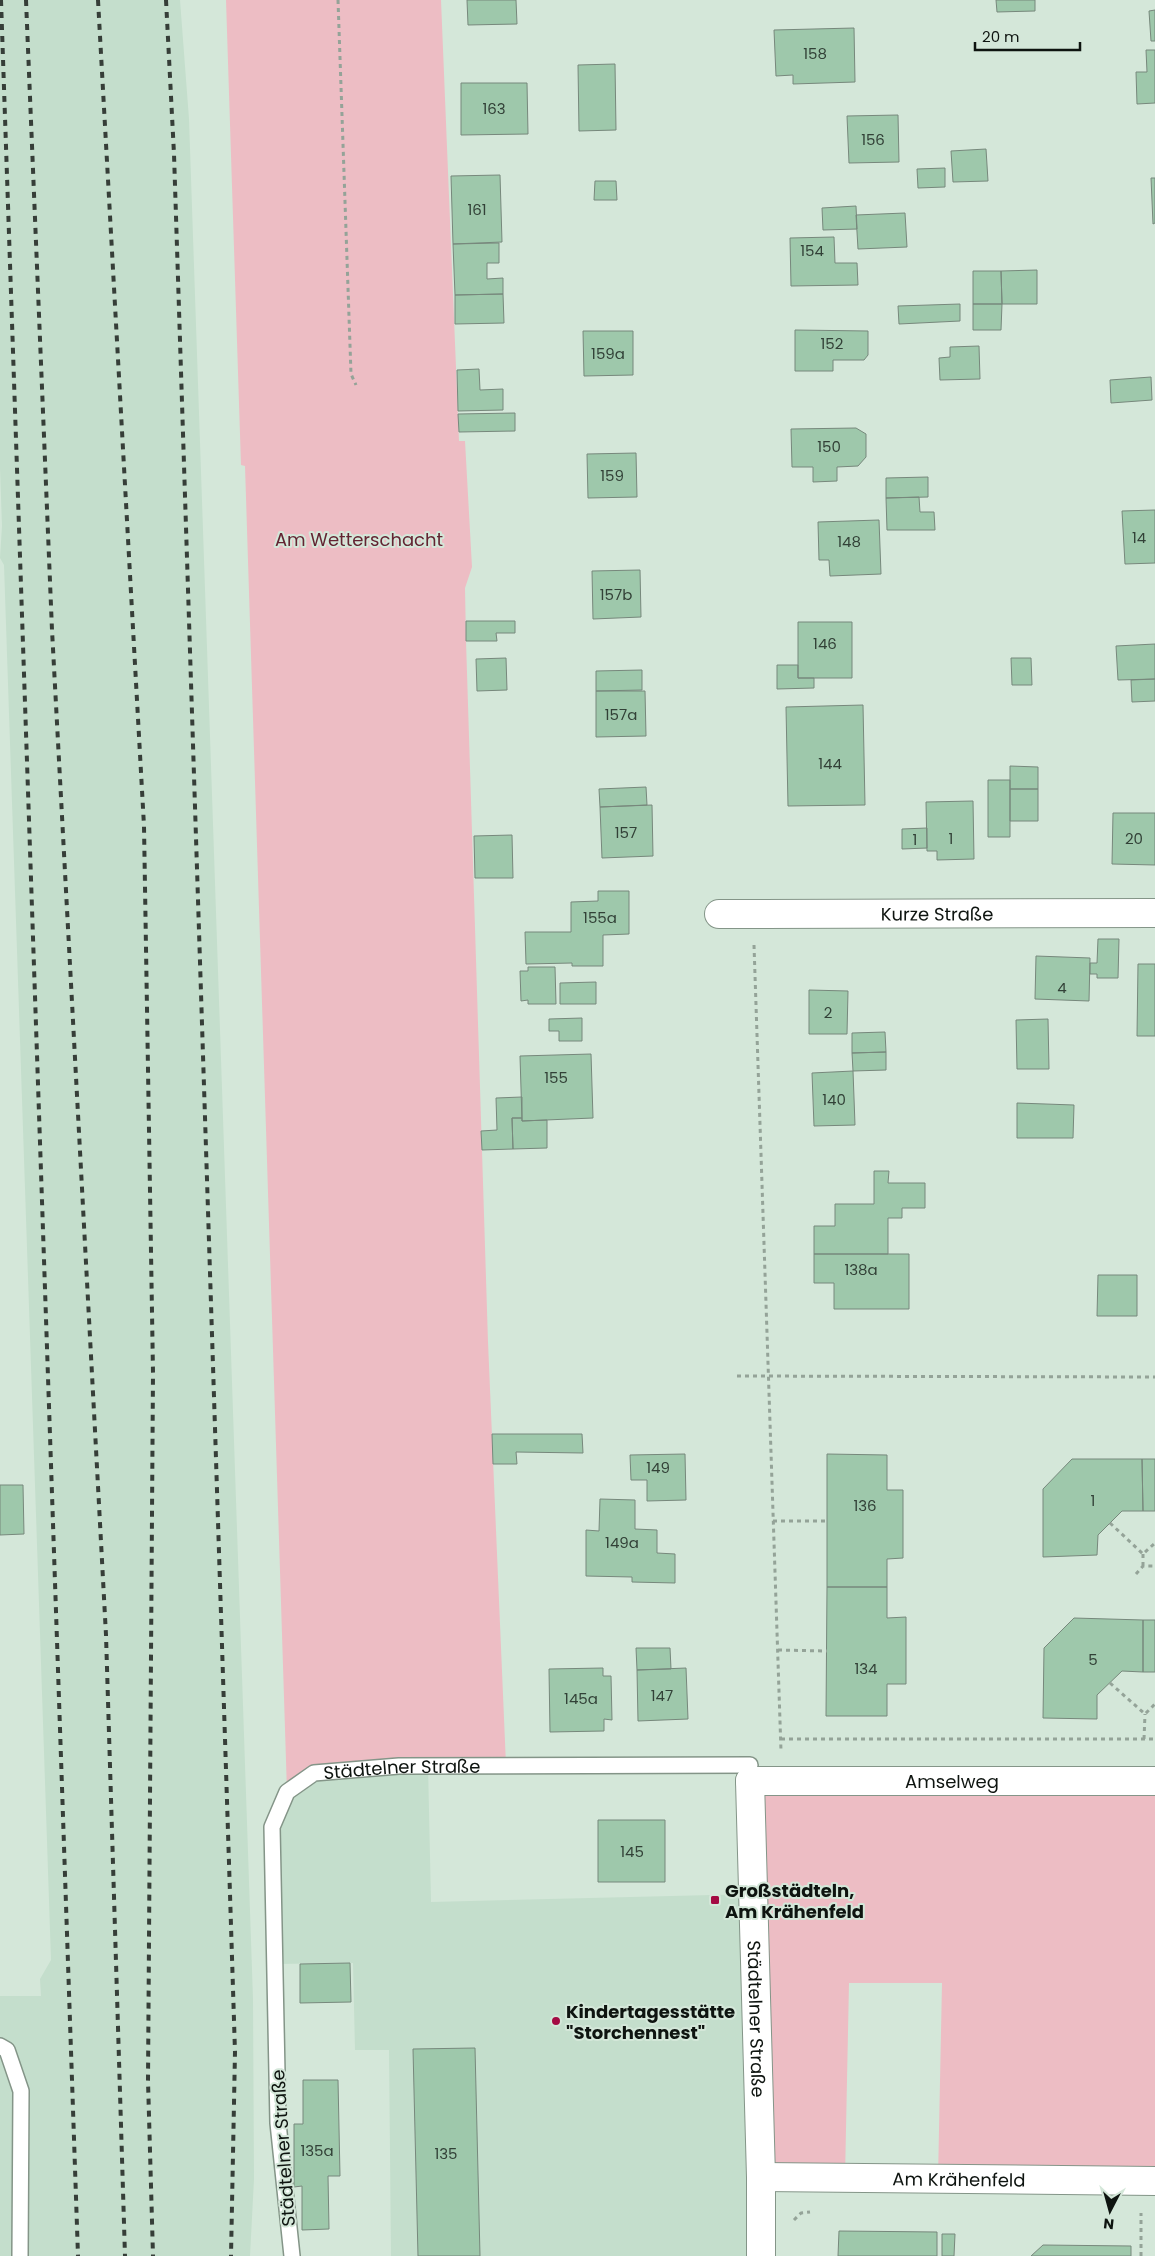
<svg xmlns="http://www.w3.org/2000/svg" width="1155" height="2256" font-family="Poppins,sans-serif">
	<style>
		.built { fill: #c4decc }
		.green { fill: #edbdc4 }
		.building { fill: #9ec8ab; stroke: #77887c }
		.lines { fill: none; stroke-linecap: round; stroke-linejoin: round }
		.lane-casing { stroke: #849588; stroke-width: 18 }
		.street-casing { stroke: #849588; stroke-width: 30 }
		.secondary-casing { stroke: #849588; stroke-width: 30 }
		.path { stroke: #94a398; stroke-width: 3; stroke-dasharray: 4 4; stroke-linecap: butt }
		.lane { stroke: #fff; stroke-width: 15 }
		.street { stroke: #fff; stroke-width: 28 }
		.secondary { stroke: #fff; stroke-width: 28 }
		.rail { stroke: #363e38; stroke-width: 4; stroke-dasharray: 6 6; stroke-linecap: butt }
		.poi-dot { fill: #a40a43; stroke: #d4e7d9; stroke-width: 2 }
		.labels { text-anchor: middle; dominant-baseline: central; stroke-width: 4; stroke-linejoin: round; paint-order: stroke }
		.number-label { font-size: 15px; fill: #324137 }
		.park-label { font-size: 18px; fill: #632432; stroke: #d4e7d9 }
		.street-label { font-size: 18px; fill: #0e1410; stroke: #d4e7d9 }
		.poi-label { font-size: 18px; font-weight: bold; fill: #0e1410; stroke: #d4e7d9; text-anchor: start }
	</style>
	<rect width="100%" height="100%" fill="#d4e7d9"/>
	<!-- built -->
	<path class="built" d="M0,0H180L189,119L253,1999L254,2179L250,2256H0V1996H41L40,1979L51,1960L4,565L0,558L2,526L0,468Z
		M428,1765L431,1902L753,1894L761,2256H391L389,2050H355L353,1963L275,1964L272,1827L287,1792L314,1773Z"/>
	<!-- green -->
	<path class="green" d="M226,0H441L459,441H465L472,567L465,588L466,641L488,1342L506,1765L314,1773L287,1792L245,466L241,465Z
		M750,1781H1155V2181L938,2179L942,1983H849L845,2178L761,2177Z"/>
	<!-- building -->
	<path class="building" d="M467,0H516L517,24L468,25Z
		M996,0H1035V11L997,12Z
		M1155,10V41H1151L1149,11Z
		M854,28L855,82L793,84V75L776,76L774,30Z
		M1146,50H1155V103L1137,104L1136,72H1147Z
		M615,64L616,130L579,131L578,65Z
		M461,83H527L528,134L461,135Z
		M898,115L899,162L849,163L847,116Z
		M986,149L988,181L953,182L951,151Z
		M945,168V187L918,188L917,169Z
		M500,175L502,242L453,244L451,176Z
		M1151,178H1155V223L1153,224Z
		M595,181H616L617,200H594Z
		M856,206L857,229L823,230L822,208Z
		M905,213L907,247L858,249L856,215Z
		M834,237L835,263H857L858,285L791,286L790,238Z
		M499,243V263H487V279L503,278V294L455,295L453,244Z
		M1037,270V304H1002L1001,271Z
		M973,271H1001L1002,304H973Z
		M503,294L504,323L455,324V295Z
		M960,304V321L899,324L898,306Z
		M973,304H1002L1001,330H973Z
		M795,330L868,331V355L864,360H833V371H795Z
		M583,331H633V375L584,376Z
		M979,346L980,379L940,380L939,358L950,357V347Z
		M479,369L480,390L503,389V410L458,411L457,370Z
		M1151,377L1152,400L1111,403L1110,380Z
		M515,413V431L459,432L458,414Z
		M856,428L866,434V457L858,466L837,467V481L813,482V467H792L791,429Z
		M636,453L637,497L588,498L587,454Z
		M928,477V497L886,498V478Z
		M919,497L920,512H934L935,530H887L886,498Z
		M1155,510V563L1125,564L1122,511Z
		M879,520L881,574L830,576L829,560H819L818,522Z
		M640,570L641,617L593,619L592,571Z
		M466,621H515V633H496L497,641H466Z
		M798,622H852V678H798Z
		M1155,644V679L1118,680L1116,646Z
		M506,658L507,690L477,691L476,659Z
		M1011,658H1031L1032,685H1012Z
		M777,665H798V678H814V688L777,689Z
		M642,670V690L596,691V671Z
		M1155,679V701L1132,702L1131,680Z
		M596,691H645L646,736L596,737Z
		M863,705L865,805L788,806L786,707Z
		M1010,766L1038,767V789H1010Z
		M988,780H1010V837H988Z
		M646,787L647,805L600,807L599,789Z
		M1010,789H1038V821H1010Z
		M973,801L974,859L937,860V851H927L926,802Z
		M652,805L653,856L602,858L600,807Z
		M1113,813H1155V865L1112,864Z
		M927,828V848L902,849V829Z
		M512,835L513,878H475L474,836Z
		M598,891H629V934L603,935V966H572V963L526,964L525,932H571V902L598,901Z
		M1098,939H1119L1118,978H1097V974H1090V963H1097Z
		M1036,956L1090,958L1089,1001L1035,999Z
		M1138,964H1155V1036H1137Z
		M528,967H555L556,1004H528V1000L521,1001L520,971H528Z
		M596,982V1004H560V983Z
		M809,990L848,991L847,1034H809Z
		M582,1018V1041H559V1031H549V1019Z
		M1048,1019L1049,1069H1017L1016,1020Z
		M885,1032L886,1052L852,1053V1033Z
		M886,1052V1070L853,1071L852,1053Z
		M591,1054L593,1118L522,1121L520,1056Z
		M853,1071L855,1125L814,1126L812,1073Z
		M522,1097V1118H512L513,1149L482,1150L481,1131L497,1130L496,1098Z
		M1017,1103L1074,1105L1073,1138H1017Z
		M512,1118H522V1121L547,1120V1148L513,1149Z
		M874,1171H889L888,1183H925V1208H902V1218H888V1254H814V1226H835V1204H874Z
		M814,1254H909V1309H834V1283H814Z
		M1098,1275H1137V1316H1097Z
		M492,1434H582L583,1453L516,1452L517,1464H493Z
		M685,1454L686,1500L647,1501V1480H631L630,1455Z
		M827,1454L887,1455V1490H903V1558L887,1559V1587H827Z
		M1072,1459H1142L1143,1511H1122L1098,1535L1097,1555L1043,1557V1489Z
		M1142,1459H1155V1511H1143Z
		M0,1485H23L24,1534L0,1535Z
		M600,1499L635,1500V1529L657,1530V1553L675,1554V1583L632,1582V1577L586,1576V1530L599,1531Z
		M827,1587H887V1618L906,1617V1684H887V1716H826Z
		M1074,1618L1143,1620V1672L1122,1671L1097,1695V1719L1043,1718L1044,1648Z
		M1143,1620H1155V1672H1143Z
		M636,1648H670L671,1669L637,1670Z
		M603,1668V1676H611L612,1720L604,1719V1731L550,1732L549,1669Z
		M686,1668L688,1719L638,1721L637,1670Z
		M598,1820H665V1882H598Z
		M350,1963L351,2002L300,2003V1964Z
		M475,2048L480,2256H418L413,2049Z
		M303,2080H338L340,2176H328L329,2229L302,2230V2186L294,2187V2124H303Z
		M839,2231L937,2232V2256H838Z
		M942,2234H955L954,2256H942Z
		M1043,2245L1131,2246V2256H1031Z"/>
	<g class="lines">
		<defs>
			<g id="lane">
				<path d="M0,2046L7,2050L21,2091L20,2256"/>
				<path id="s1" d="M292,2256L278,2123L272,1827L287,1792L314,1773L399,1766L750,1765"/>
			</g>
			<g id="street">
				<path id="s2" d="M719,914L1155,913"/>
				<path id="s3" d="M750,1781H1155"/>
				<path id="s4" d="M761,2177L1155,2181"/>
			</g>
			<g id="secondary">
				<path id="s5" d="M750,1781L761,2177V2256"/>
			</g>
		</defs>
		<!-- lane casing -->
		<use href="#lane" class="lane-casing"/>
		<!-- street casing -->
		<use href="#street" class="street-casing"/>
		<!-- secondary casing -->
		<use href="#secondary" class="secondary-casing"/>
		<!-- path -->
		<path class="path" d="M338,0L351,374L356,385
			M754,945L781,1751
			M737,1376L1155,1377
			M773,1521H827
			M1110,1523L1143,1554L1155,1543
			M1143,1566V1554
			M1136,1574L1143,1566H1155
			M778,1650L827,1651
			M1110,1683L1145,1714L1155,1704
			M781,1739H1155
			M1144,1739L1145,1714
			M794,2220L801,2213L810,2212
			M1141,2256V2213"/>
		<!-- lane -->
		<use href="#lane" class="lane"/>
		<!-- street -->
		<use href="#street" class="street"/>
		<!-- secondary -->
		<use href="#secondary" class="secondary"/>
		<!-- rail -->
		<path class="rail" d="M1,0L78,2256
			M26,0L52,630L106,1635L125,2256
			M98,0L144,826L153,1373L148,2081L153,2256
			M166,0L174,154L230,1894L235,2052L231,2256"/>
	</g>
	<!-- markers -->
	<g class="poi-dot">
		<rect x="710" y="1895" width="10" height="10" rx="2.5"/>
		<circle cx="556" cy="2021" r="5"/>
	</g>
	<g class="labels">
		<!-- number labels -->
		<g class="number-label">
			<text x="815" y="53">158</text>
			<text x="494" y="108">163</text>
			<text x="873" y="139">156</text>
			<text x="477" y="209">161</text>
			<text x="812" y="250">154</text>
			<text x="832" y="343">152</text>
			<text x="608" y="353">159a</text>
			<text x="829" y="446">150</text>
			<text x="612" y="475">159</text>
			<text x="1139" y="537">14</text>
			<text x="849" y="541">148</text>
			<text x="616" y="594">157b</text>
			<text x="825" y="643">146</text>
			<text x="621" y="714">157a</text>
			<text x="830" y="763">144</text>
			<text x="626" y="832">157</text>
			<text x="951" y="838">1</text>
			<text x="1134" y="838">20</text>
			<text x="915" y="839">1</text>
			<text x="600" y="917">155a</text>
			<text x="1062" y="987">4</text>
			<text x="828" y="1012">2</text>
			<text x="556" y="1077">155</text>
			<text x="834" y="1099">140</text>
			<text x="861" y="1269">138a</text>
			<text x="658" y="1467">149</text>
			<text x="1093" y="1500">1</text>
			<text x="865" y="1505">136</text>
			<text x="622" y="1542">149a</text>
			<text x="1093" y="1659">5</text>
			<text x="866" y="1668">134</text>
			<text x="662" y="1695">147</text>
			<text x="581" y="1698">145a</text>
			<text x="632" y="1851">145</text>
			<text x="317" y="2150">135a</text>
			<text x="446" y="2153">135</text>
		</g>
		<!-- park labels -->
		<g class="park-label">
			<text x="359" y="539">Am Wetterschacht</text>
		</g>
		<!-- street labels -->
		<g class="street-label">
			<text stroke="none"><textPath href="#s2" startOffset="218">Kurze Straße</textPath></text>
			<text stroke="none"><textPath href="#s1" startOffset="589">Städtelner Straße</textPath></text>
			<text stroke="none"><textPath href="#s3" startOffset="202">Amselweg</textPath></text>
			<text stroke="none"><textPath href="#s5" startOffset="238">Städtelner Straße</textPath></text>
			<text transform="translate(283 2148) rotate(-94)">Städtelner Straße</text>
			<text stroke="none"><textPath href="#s4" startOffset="198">Am Krähenfeld</textPath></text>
		</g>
		<!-- poi labels -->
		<g class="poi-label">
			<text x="725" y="1890">Großstädteln,<tspan x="725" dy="21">Am Krähenfeld</tspan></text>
			<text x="566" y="2011">Kindertagesstätte<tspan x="566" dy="21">"Storchennest"</tspan></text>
		</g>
	</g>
	<!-- north arrow -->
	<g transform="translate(1110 2211) rotate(186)" stroke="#d4e7d9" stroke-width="4" paint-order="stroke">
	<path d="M0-4L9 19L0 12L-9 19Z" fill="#0e1410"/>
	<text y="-8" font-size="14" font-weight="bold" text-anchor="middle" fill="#0e1410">N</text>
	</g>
	<!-- scale -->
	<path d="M975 42v8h105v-8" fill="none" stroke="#0e1410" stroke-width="2.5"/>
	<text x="982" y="42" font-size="15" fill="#0e1410" stroke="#d4e7d9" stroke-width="4" paint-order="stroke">20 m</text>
</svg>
